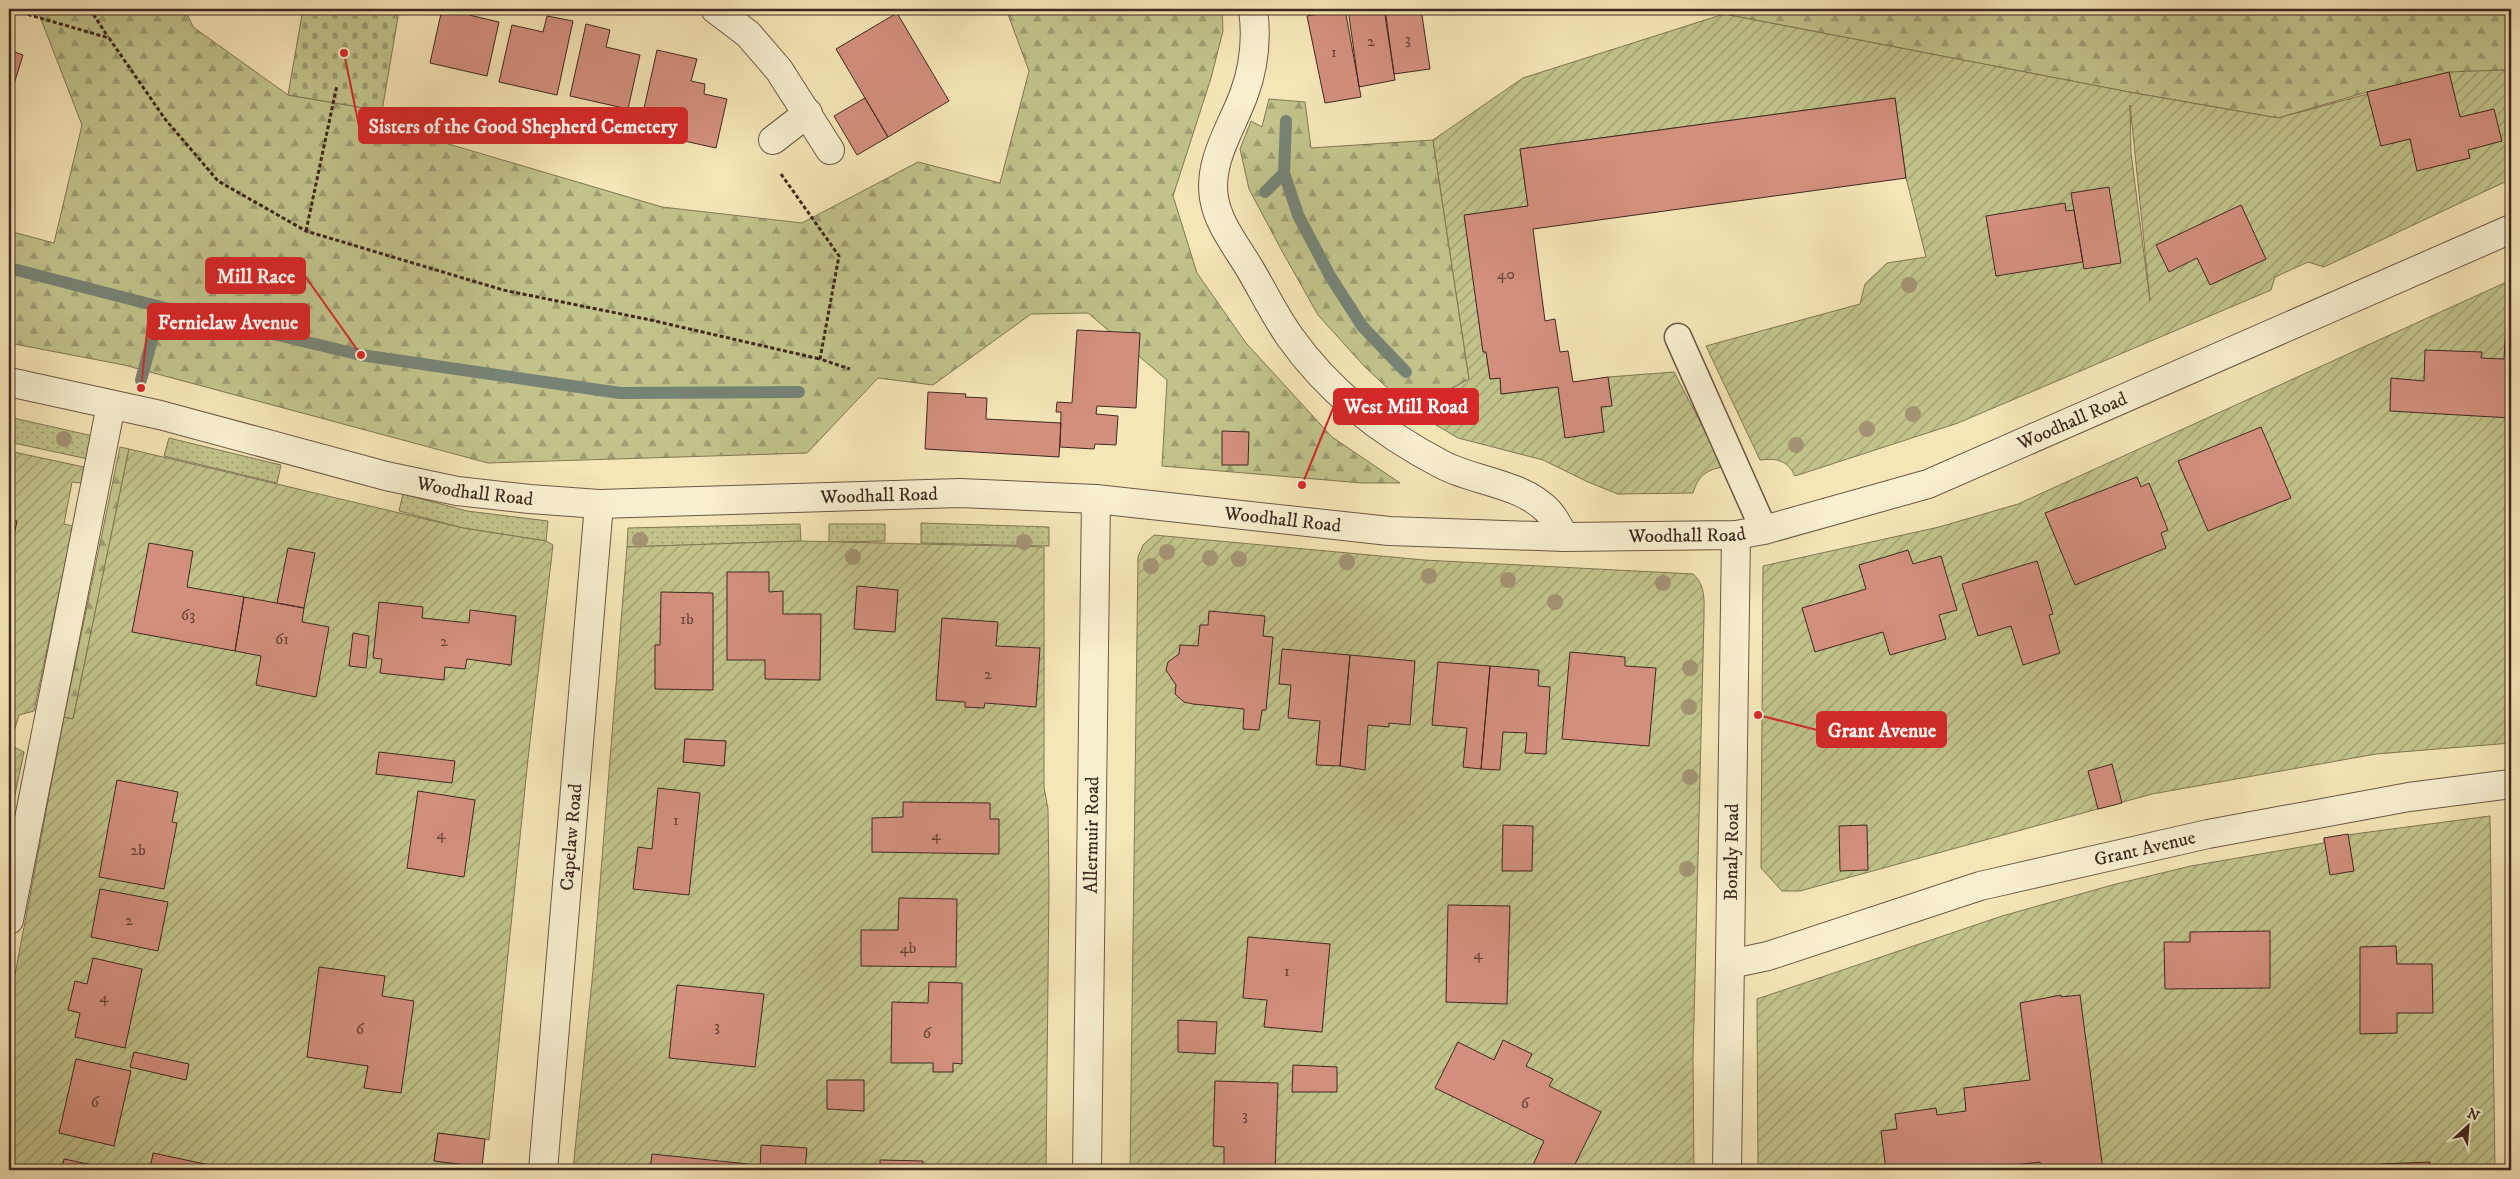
<svg xmlns="http://www.w3.org/2000/svg" width="2520" height="1179" font-family="'IM FELL DW Pica',serif">
	<style>
		.grass { fill: url(#grass-dots); stroke: #807654 }
		.forest { fill: url(#forest-firs); stroke: #807654 }
		.cemetery { fill: url(#cemetery-stones); stroke: #807654 }
		.garden { fill: url(#garden-furrows); stroke: #807654; fill-rule: evenodd }
		.lines { fill: none; stroke-linecap: round; stroke-linejoin: round }
		.stream { stroke: #778375; stroke-width: 12 }
		.building { fill: #d4907e; stroke: #3f281e }
		.service-casing { stroke: #6c5844; stroke-width: 29 }
		.minor-casing { stroke: #6c5844; stroke-width: 30 }
		.tertiary-casing { stroke: #6c5844; stroke-width: 30 }
		.path { stroke: #3f281e; stroke-width: 3; stroke-dasharray: 4 2.5; stroke-linecap: butt }
		.service { stroke: #f8efd0; stroke-width: 26 }
		.minor { stroke: #f8efd0; stroke-width: 28 }
		.tertiary { stroke: #f8efd0; stroke-width: 28 }
		.tree { fill: #a39372 }
		.labels { text-anchor: middle; dominant-baseline: central; stroke-width: 5; stroke-linejoin: round; paint-order: stroke }
		.number-label { font-size: 16px; fill: #644236 }
		.street-label { font-size: 19px; fill: #3f281e; stroke: #f8efd0 }
		.leader { fill: none; stroke: #d62828; stroke-width: 2 }
		.callout-dot { fill: #d62828; stroke: #f8efd0; stroke-width: 2 }
		.callout { fill: #d62828; stroke: #d62828; stroke-width: 2 }
		.callout-label { font-size: 20px; text-anchor: middle; font-weight: bold; fill: #fff }
	</style>
	<defs>
		<pattern id="grass-dots" width="8" height="8" patternUnits="userSpaceOnUse" patternTransform="scale(1.25)"><rect width="8" height="8" fill="#c1c38b"/><path d="M2 2h.1M6 6h.1" fill="none" stroke="#9e9e71" stroke-width="1.8" stroke-linecap="round"/></pattern>
		<pattern id="forest-firs" width="22" height="20" patternUnits="userSpaceOnUse" patternTransform="scale(1.25)"><rect width="22" height="20" fill="#c1c38b"/><path d="M5 1l3.5 6h-7zM16 11l3.5 6h-7z" fill="#9e9e71"/></pattern>
		<pattern id="cemetery-stones" width="16" height="16" patternUnits="userSpaceOnUse" patternTransform="scale(1.25)"><rect width="16" height="16" fill="#c1c38b"/><path d="M2 7V4a2 2 0 0 1 4 0v3zM10 15v-3a2 2 0 0 1 4 0v3z" fill="#9e9e71"/></pattern>
		<pattern id="garden-furrows" width="10" height="10" patternUnits="userSpaceOnUse" patternTransform="scale(1.25)"><rect width="10" height="10" fill="#c1c38b"/><path d="M-1 1l2-2M0 10L10 0M9 11l2-2" fill="none" stroke="#9e9e71"/></pattern>
	</defs>
	<rect width="100%" height="100%" fill="#f5e6b7"/>
	<filter id="stains"><feTurbulence type="fractalNoise" baseFrequency=".004" numOctaves="4"/><feColorMatrix values="0 0 0 0 .2 0 0 0 0 .09 0 0 0 0 .02 0 0 0 .5 -.17"/></filter>
	<radialGradient id="worn" r=".72"><stop offset=".6" stop-color="#630" stop-opacity="0"/><stop offset="1" stop-color="#630" stop-opacity=".3"/></radialGradient>
	<!-- grass -->
	<path class="grass" d="M9,417L93,436L88,459L9,442Z
		M169,438L281,465L277,483L164,456Z
		M403,494L467,511L548,521L546,541L463,528L399,511Z
		M921,523L1049,527V546L921,543Z
		M800,524L801,541L627,547L628,528Z
		M829,524H885V541L829,542Z"/>
	<!-- forest -->
	<path class="forest" d="M37,9H185L193,27L288,95L382,111L401,130L662,207L802,223L918,162L1000,183L1029,71L1006,9H1222L1223,31L1211,78L1173,196L1197,273L1246,343L1332,437L1400,483H1362L1162,466L1167,380L1088,313L1031,314L933,385L878,378L807,453L488,463L124,365L9,343V231L54,243L82,125Z
		M1726,9H2511V72L2502,70L2367,92L2278,118L2129,92L1724,14Z
		M1269,99L1305,102L1311,148L1433,140L1469,379L1411,410L1365,367L1318,315L1282,251L1249,189L1240,149L1251,121L1262,127Z
		M120,447L129,449L73,719L64,717Z"/>
	<!-- cemetery -->
	<path class="cemetery" d="M303,9H385L399,11L382,111L288,95Z"/>
	<!-- garden -->
	<path class="garden" d="M1724,14L2129,92L2278,118L2449,72L2502,70L2511,72V179L2324,267L2308,262L2275,277L2271,290L1958,423L1795,476C1787,460 1777,458 1760,460L1706,346L1860,304L1865,284L1887,263L1926,257L1906,178L1895,98L1520,149L1528,206L1465,215L1483,351L1486,352L1490,379L1500,378L1501,394L1558,387L1565,437L1604,432L1601,407L1612,405L1608,377L1674,372L1724,467C1707,469 1698,476 1693,493L1618,494L1588,482L1543,460L1458,438L1411,410L1469,379L1433,140L1523,78ZM2130,105L2150,301L2131,153Z
		M2511,280V743L2376,754L2152,794L1800,891H1782L1761,868L1763,566L1939,527L2018,504Z
		M129,449L463,528L546,541L553,545L528,759L489,1140L438,1133L434,1161L486,1168V1170H9V1006L64,717L73,719Z
		M9,451L84,467L81,483L72,482L64,524L73,526L34,711L19,715L10,745L24,752L9,823Z
		M1154,535L1424,560L1693,574C1706,586 1704,600 1704,617L1693,1058L1694,1170H1130L1138,557L1143,545Z
		M801,541L1044,547V787L1048,809L1049,885L1046,1170H573L593,971L627,547ZM685,739L726,741L724,766L683,762Z
		M2490,816L2495,1170H1758L1757,999L2002,916L2116,884L2191,866L2324,843V838Z"/>
	<g class="lines">
		<!-- stream -->
		<path class="stream" d="M1286,121L1284,173L1298,215L1330,276L1362,326L1406,372
			M1265,192L1284,173
			M9,268L161,307L361,355L620,393L799,392
			M141,380L161,307"/>
	</g>
	<!-- building -->
	<path class="building" d="M442,9H470L469,15L499,22L487,76L430,63Z
		M1345,9L1361,97L1325,103L1307,16Z
		M1348,9H1384L1395,80L1359,87Z
		M1385,9H1421L1430,69L1394,74Z
		M897,13L949,101L888,137L836,49Z
		M547,16L573,21L557,95L499,82L512,25L543,32Z
		M586,24L610,30L606,47L640,55L628,109L570,96Z
		M9,50L23,55L9,100Z
		M657,50L697,59L691,81L705,84L704,94L727,99L716,148L639,131Z
		M2449,72L2460,117L2494,109L2502,141L2468,150L2470,158L2417,171L2410,139L2381,146L2367,92Z
		M865,98L888,137L857,155L834,116Z
		M1895,98L1906,178L1533,229L1545,321L1555,319L1560,352L1568,351L1573,382L1608,377L1612,406L1601,407L1604,432L1565,438L1558,387L1501,394L1500,378L1490,379L1486,352H1483L1464,215L1528,206L1520,149Z
		M2109,187L2121,263L2084,269L2071,193Z
		M2065,203L2066,211L2074,210L2083,262L1996,276L1986,216Z
		M2241,205L2266,259L2210,285L2197,258L2169,272L2156,245Z
		M2507,308H2511V418L2390,411L2391,378L2424,381L2425,350L2482,352L2481,358L2504,359Z
		M1077,330L1140,333L1136,408L1097,406L1096,414L1118,416L1116,445L1095,444L1094,449L1060,447L1061,412H1056L1057,402L1072,403Z
		M928,392L966,394L965,397L987,398L986,419L1061,423L1059,457L925,449Z
		M2261,427L2291,498L2208,531L2178,461Z
		M1222,431L1249,432L1248,465H1222Z
		M2137,477L2141,487L2149,483L2168,530L2161,533L2166,548L2075,585L2045,513Z
		M9,520L17,521L9,560Z
		M149,543L193,551L187,587L244,597L235,651L132,632Z
		M288,548L315,553L304,608L277,603Z
		M1908,550L1913,564L1941,556L1957,610L1939,615L1946,639L1890,655L1883,632L1815,652L1802,608L1866,589L1859,565Z
		M2037,561L2053,614L2049,615L2060,653L2023,665L2011,626L1978,636L1962,584Z
		M727,572H769V592L783,591V614H821L820,680L765,679V660H727Z
		M857,586L898,590L895,632L854,629Z
		M661,592L713,593V690L655,689V645H660Z
		M244,597L304,608L302,622L329,627L316,697L256,685L261,656L235,651Z
		M379,602L423,607L422,618L469,623L470,610L516,616L511,665L467,659L465,669L445,667L444,680L380,673L382,659L373,658Z
		M1209,611L1265,616L1263,636L1273,637L1266,710H1262L1259,730L1243,729L1244,709L1193,704L1184,702L1175,694L1176,685L1166,670L1168,662L1179,654L1180,645L1198,646L1200,625H1208Z
		M942,618L998,622L996,646L1040,648L1036,707L985,703L984,708L965,707V702L936,700Z
		M353,633L369,636L366,668L349,666Z
		M1282,649L1350,655L1340,766L1316,765L1320,721L1288,718L1291,685L1279,684Z
		M1570,652L1625,657V666L1656,668L1649,746L1562,739Z
		M1350,655L1415,661L1410,725L1389,723V727L1368,725L1365,770L1340,766Z
		M1438,662L1490,666L1481,769L1463,767L1467,728L1432,725Z
		M1490,666L1539,670L1538,686L1550,687L1546,754L1525,753L1527,733L1503,732L1500,770L1481,769Z
		M685,739L726,741L724,766L683,762Z
		M379,752L455,761L452,783L376,774Z
		M2112,764L2122,803L2098,809L2088,771Z
		M117,780L178,792L172,822L177,823L164,889L99,877Z
		M658,788L700,793L689,895L633,889L638,847L652,849Z
		M418,791L475,800L464,877L407,868Z
		M903,802L990,803V819H999V854L872,852V818L903,817Z
		M1503,825L1533,826L1532,871H1502Z
		M1867,825L1868,870L1840,871L1839,826Z
		M2348,834L2354,871L2330,875L2324,838Z
		M100,889L168,902L158,951L91,937Z
		M899,898L957,899L956,967L861,966V930H898Z
		M1448,905L1510,906L1507,1004L1446,1002Z
		M2270,931V988L2165,989L2164,942H2190V932Z
		M1248,937L1330,944L1322,1032L1264,1027L1267,1000L1243,998Z
		M2396,946L2397,964H2432L2433,1013H2397V1033L2360,1034V947Z
		M93,958L142,969L125,1048L75,1037L80,1013L68,1010L75,981L87,984Z
		M319,967L385,976L382,996L414,1001L401,1093L364,1088L368,1066L307,1057Z
		M929,982L962,983V1064L953,1063V1072H933V1063H891L892,1002L928,1003Z
		M677,985L764,994L755,1067L669,1058Z
		M2061,995V997L2080,995L2103,1170H2041L2040,1162L1971,1170H1886L1881,1131L1897,1129L1895,1114L1936,1108L1937,1115L1966,1111L1964,1088L2030,1080L2020,1003Z
		M1178,1020L1217,1022L1215,1054L1178,1052Z
		M1503,1040L1532,1054L1526,1066L1553,1079L1549,1086L1601,1112L1572,1170H1544L1533,1165L1544,1141L1435,1088L1458,1042L1494,1060Z
		M134,1052L189,1064L186,1080L130,1067Z
		M76,1059L131,1071L114,1146L59,1133Z
		M1293,1065L1337,1067V1092H1292Z
		M827,1080H864V1111L827,1109Z
		M1215,1081L1278,1083L1275,1170H1208H1224V1147L1213,1146Z
		M438,1133L485,1139L482,1167L434,1161Z
		M761,1145L807,1148L805,1170H760Z
		M153,1153L214,1166L213,1170H150Z
		M652,1154L748,1164L747,1170H650Z
		M64,1159L116,1170H62Z
		M880,1160L923,1161V1170H880Z
		M2430,1162V1170H2382L2381,1164Z"/>
	<g class="lines">
		<defs>
			<path id="service" d="M1678,337L1764,530"/>
			<g id="minor">
				<path d="M715,9L748,34L779,70L830,150"/>
				<path d="M1253,9C1257,38 1254,67 1244,94C1232,127 1208,161 1214,198C1218,224 1237,247 1250,269C1263,291 1275,316 1290,337C1329,392 1383,434 1443,465C1476,482 1522,483 1549,512C1555,519 1560,529 1565,537"/>
				<path d="M773,140L808,113"/>
				<path d="M9,920L111,405"/>
				<path id="s1" d="M1730,964L1768,956L1980,886L2208,834L2409,797L2511,784"/>
				<path id="s2" d="M543,1170L599,504"/>
				<path id="s3" d="M1087,1170L1096,499"/>
				<path id="s4" d="M1727,1170L1736,535"/>
			</g>
			<g id="tertiary">
				<path id="s5" d="M9,382L160,415L386,476L457,491L530,499L599,504L960,493L1096,499L1389,531L1565,537L1736,535L1764,530L1928,484L2511,229"/>
			</g>
		</defs>
		<!-- service casing -->
		<use href="#service" class="service-casing"/>
		<!-- minor casing -->
		<use href="#minor" class="minor-casing"/>
		<!-- tertiary casing -->
		<use href="#tertiary" class="tertiary-casing"/>
		<!-- path -->
		<path class="path" d="M9,9L109,38L165,119L218,181L306,231L503,290L646,319L820,359
			M90,9L108,37
			M781,174L839,256L820,359L850,369
			M306,231L337,85"/>
		<!-- service -->
		<use href="#service" class="service"/>
		<!-- minor -->
		<use href="#minor" class="minor"/>
		<!-- tertiary -->
		<use href="#tertiary" class="tertiary"/>
	</g>
	<!-- trees -->
	<g class="tree">
		<circle cx="1909" cy="285" r="8"/>
		<circle cx="1913" cy="414" r="8"/>
		<circle cx="1867" cy="429" r="8"/>
		<circle cx="64" cy="439" r="8"/>
		<circle cx="1796" cy="445" r="8"/>
		<circle cx="640" cy="540" r="8"/>
		<circle cx="1024" cy="542" r="8"/>
		<circle cx="1167" cy="552" r="8"/>
		<circle cx="853" cy="557" r="8"/>
		<circle cx="1210" cy="558" r="8"/>
		<circle cx="1239" cy="559" r="8"/>
		<circle cx="1347" cy="562" r="8"/>
		<circle cx="1151" cy="566" r="8"/>
		<circle cx="1429" cy="576" r="8"/>
		<circle cx="1508" cy="580" r="8"/>
		<circle cx="1663" cy="583" r="8"/>
		<circle cx="1555" cy="602" r="8"/>
		<circle cx="1690" cy="668" r="8"/>
		<circle cx="1689" cy="707" r="8"/>
		<circle cx="1690" cy="777" r="8"/>
		<circle cx="1687" cy="869" r="8"/>
	</g>
	<g class="labels">
		<!-- number labels -->
		<g class="number-label">
			<text x="1408" y="39">3</text>
			<text x="1371" y="41">2</text>
			<text x="1334" y="52">1</text>
			<text x="1506" y="274">40</text>
			<text x="188" y="615">63</text>
			<text x="687" y="619">1b</text>
			<text x="282" y="639">61</text>
			<text x="444" y="641">2</text>
			<text x="988" y="674">2</text>
			<text x="676" y="820">1</text>
			<text x="441" y="834">4</text>
			<text x="936" y="835">4</text>
			<text x="138" y="850">2b</text>
			<text x="129" y="920">2</text>
			<text x="908" y="948">4b</text>
			<text x="1478" y="954">4</text>
			<text x="1287" y="971">1</text>
			<text x="104" y="997">4</text>
			<text x="717" y="1026">3</text>
			<text x="360" y="1029">6</text>
			<text x="927" y="1033">6</text>
			<text x="95" y="1102">6</text>
			<text x="1525" y="1103">6</text>
			<text x="1245" y="1115">3</text>
		</g>
		<!-- street labels -->
		<g class="street-label">
			<text stroke="none"><textPath href="#s5" startOffset="2099">Woodhall Road</textPath></text>
			<text stroke="none"><textPath href="#s5" startOffset="479">Woodhall Road</textPath></text>
			<text stroke="none"><textPath href="#s5" startOffset="884">Woodhall Road</textPath></text>
			<text stroke="none"><textPath href="#s5" startOffset="1289">Woodhall Road</textPath></text>
			<text stroke="none"><textPath href="#s5" startOffset="1694">Woodhall Road</textPath></text>
			<text stroke="none"><textPath href="#s3" startOffset="335">Allermuir Road</textPath></text>
			<text stroke="none"><textPath href="#s2" startOffset="334">Capelaw Road</textPath></text>
			<text stroke="none"><textPath href="#s1" startOffset="431">Grant Avenue</textPath></text>
			<text stroke="none"><textPath href="#s4" startOffset="318">Bonaly Road</textPath></text>
		</g>
	</g>
	<!-- callouts -->
	<path class="leader" d="M344 53L359 126M361 355L305 276M141 388L148 322M1302 485L1334 406M1758 715L1817 730"/>
	<g class="callout-dot">
		<circle cx="344" cy="53" r="5"/>
		<circle cx="361" cy="355" r="5"/>
		<circle cx="141" cy="388" r="5"/>
		<circle cx="1302" cy="485" r="5"/>
		<circle cx="1758" cy="715" r="5"/>
	</g>
	<g class="callout">
		<rect x="359" y="108" width="328" height="35" rx="5"/>
		<rect x="206" y="258" width="99" height="35" rx="5"/>
		<rect x="148" y="304" width="161" height="35" rx="5"/>
		<rect x="1334" y="389" width="144" height="35" rx="5"/>
		<rect x="1817" y="712" width="129" height="35" rx="5"/>
	</g>
	<g class="callout-label">
		<text x="523" y="133">Sisters of the Good Shepherd Cemetery</text>
		<text x="256" y="283">Mill Race</text>
		<text x="228" y="329">Fernielaw Avenue</text>
		<text x="1406" y="413">West Mill Road</text>
		<text x="1882" y="737">Grant Avenue</text>
	</g>
	<!-- margin -->
	<rect width="2520" height="1179" fill="none" stroke="#f5e6b7" stroke-width="30"/>
	<rect x="10" y="10" width="2500" height="1159" fill="none" stroke="#3f281e" stroke-width="2.5"/>
	<rect x="15" y="15" width="2490" height="1149" fill="none" stroke="#3f281e"/>
	<!-- north arrow -->
	<g transform="translate(2468 1126) rotate(26)" stroke="#f8efd0" stroke-width="4" paint-order="stroke">
	<path d="M0-4L9 19L0 12L-9 19Z" fill="#3f281e"/>
	<text y="-8" font-size="14" font-weight="bold" text-anchor="middle" fill="#3f281e">N</text>
	</g>
	<rect width="100%" height="100%" filter="url(#stains)"/>
	<rect width="100%" height="100%" fill="url(#worn)"/>
</svg>
